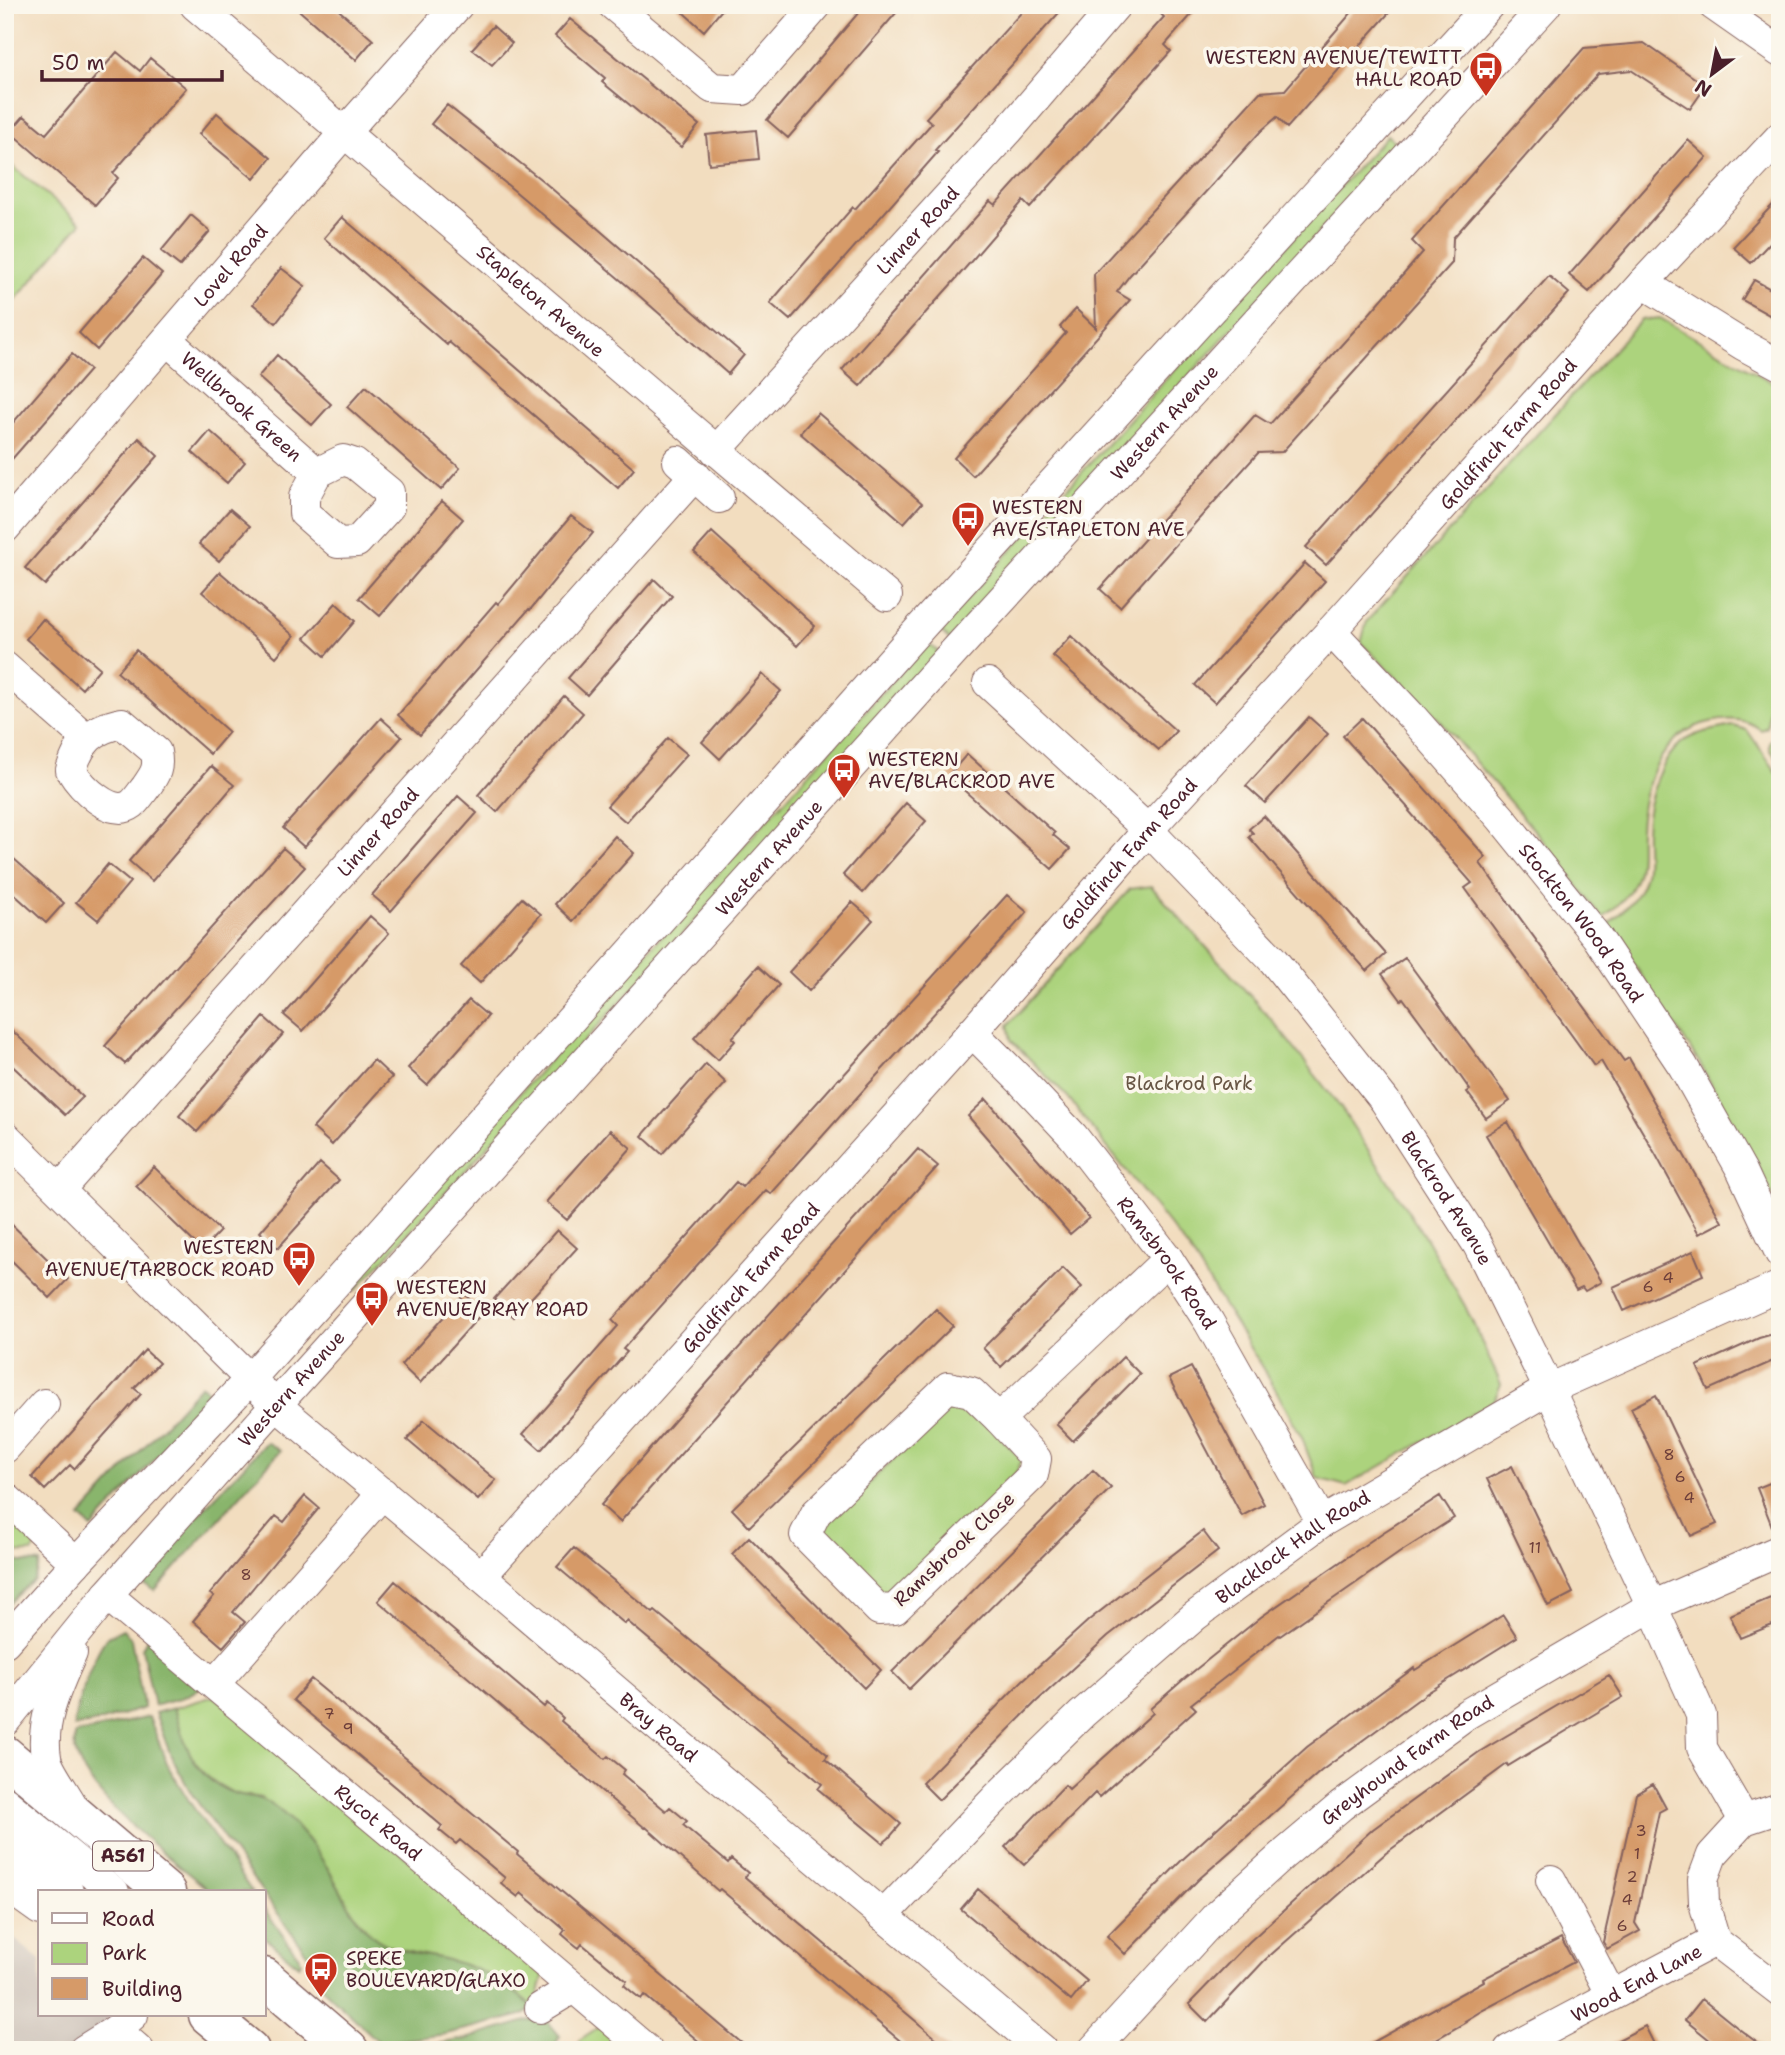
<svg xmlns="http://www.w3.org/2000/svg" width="1785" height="2055" font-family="'Shantell Sans',sans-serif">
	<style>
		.industrial { fill: #cdc2b9 }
		.green { fill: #acd37d; stroke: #7b7954; stroke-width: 2 }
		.forest { fill: #89b56c; stroke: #6a6a4c; stroke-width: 2 }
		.building { fill: #d69a68 }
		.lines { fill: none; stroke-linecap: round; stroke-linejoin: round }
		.minor-casing { stroke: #85625f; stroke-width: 32 }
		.highway-casing { stroke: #85625f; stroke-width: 41 }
		.minor { stroke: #fff; stroke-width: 30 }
		.highway { stroke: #fff; stroke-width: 38 }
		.labels { text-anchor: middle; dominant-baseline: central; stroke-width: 7; stroke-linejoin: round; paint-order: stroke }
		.number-label { font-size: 16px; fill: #6d3e3a }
		.shield { fill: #fbf7ec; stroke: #7f6065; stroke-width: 2 }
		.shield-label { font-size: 18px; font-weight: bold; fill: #4a1f2b }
		.poi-label { font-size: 19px; fill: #4a1f2b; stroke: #fbf7ec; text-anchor: start }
		.street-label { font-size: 19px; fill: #4a1f2b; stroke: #fbf7ec }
		.park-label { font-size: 19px; fill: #675544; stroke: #fbf7ec }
	</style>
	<rect width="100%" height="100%" fill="#fbf7ec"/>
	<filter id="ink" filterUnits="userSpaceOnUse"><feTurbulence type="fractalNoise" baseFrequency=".0143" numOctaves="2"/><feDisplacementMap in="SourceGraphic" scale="14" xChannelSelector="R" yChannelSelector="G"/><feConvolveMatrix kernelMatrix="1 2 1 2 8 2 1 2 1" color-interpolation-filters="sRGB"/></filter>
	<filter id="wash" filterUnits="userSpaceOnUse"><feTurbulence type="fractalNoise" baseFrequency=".00686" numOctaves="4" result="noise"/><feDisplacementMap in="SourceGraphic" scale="28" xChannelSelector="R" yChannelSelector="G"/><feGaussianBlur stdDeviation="1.57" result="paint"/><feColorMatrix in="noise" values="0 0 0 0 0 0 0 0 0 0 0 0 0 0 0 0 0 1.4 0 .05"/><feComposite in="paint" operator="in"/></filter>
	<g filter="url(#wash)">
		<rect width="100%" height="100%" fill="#f2ddbf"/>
		<!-- industrial -->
		<path class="industrial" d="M5,1931L40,1960V2015H106L148,2050H5Z"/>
		<!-- green -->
		<path class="green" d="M1387,135L1398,145L950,640L939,630Z
			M5,160L81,223L5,312Z
			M1660,318L1780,387V674L1771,687L1767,727L1761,730C1746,718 1729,718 1710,722C1662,732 1642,785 1640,830C1639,847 1642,862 1636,878C1629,896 1617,907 1602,918L1541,838L1436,716L1361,643L1367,621L1641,320Z
			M927,643L940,653L355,1291L347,1284Z
			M1733,726L1747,730L1780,777V1210L1749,1151L1699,1062L1608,925C1622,911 1639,898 1644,878C1649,862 1645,846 1646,830C1647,800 1662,750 1691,737C1705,730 1719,729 1733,726Z
			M1780,734V764L1770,749V741Z
			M1151,886L1271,1019L1341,1108L1426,1239L1465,1306L1501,1384L1494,1401L1346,1486L1317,1478L1302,1438L1276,1390L1190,1251L1067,1097L1011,1040L1008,1025L1130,889Z
			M956,1399L971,1405L1022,1460L1015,1476L897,1596L882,1599L823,1542L822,1528Z
			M5,1506L41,1541L32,1552L5,1553Z
			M214,1696L544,1973L538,1997L532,2006L513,1990L450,1961L390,1948L373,1937L352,1911L327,1867L261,1798L235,1794L216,1783L200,1771L183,1742L174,1708Z
			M602,2025L632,2050H582L578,2044L579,2040Z"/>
		<!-- forest -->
		<path class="forest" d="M201,1385L213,1395L92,1528L80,1517Z
			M266,1442L280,1451L155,1591L138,1580Z
			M5,1561L40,1563L34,1580L5,1607Z
			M123,1629L131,1639L144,1708L102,1721L74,1727C75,1708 95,1649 108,1637C112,1634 119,1631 123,1629Z
			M148,1638L202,1686C188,1698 171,1701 154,1706L142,1648Z
			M174,1708C184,1745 196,1782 237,1794C244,1796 251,1796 258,1798C274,1802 289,1818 300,1831C310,1842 320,1856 328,1869C340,1889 358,1927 377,1939C398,1953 424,1954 448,1960C484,1969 504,1982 532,2006L526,2014L446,2034L380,2043L314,1980L317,1968L313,1962L191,1793L171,1756L155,1713Z
			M149,1717L169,1768L191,1804L252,1892H211C174,1861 86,1797 75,1750C74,1745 75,1739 75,1734Z
			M264,1909L299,1957L301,1962L299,1966L264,1937Z
			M540,2017L548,2022L560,2036L552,2050H401L466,2039Z"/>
		<g id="blocks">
			<!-- building -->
			<path class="building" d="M293,5H333L373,40L356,60Z
				M675,5H726L704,31Z
				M865,5H903L788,138L767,120Z
				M1028,5H1066L935,150L938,152L790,320L770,303L853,207L855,209L932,123L926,118Z
				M1151,5H1200L1165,45L1171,51L1030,208L1023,201L955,280L860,386L842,370L990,201L995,205L1164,17Z
				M1358,5H1396L1287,128L1277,117L1261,131L1130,275L1117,292L1130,300L973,476L954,458L1066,333L1060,327L1076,309L1096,328L1094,274L1260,92L1285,90Z
				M570,19L699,125L681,147L602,82L605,78L555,36Z
				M493,26L512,43L492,65L472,49Z
				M1644,43L1706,86L1690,109L1631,70L1598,74L1453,238L1452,263L1282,452L1258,453L1120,607L1100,589L1255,415L1270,424L1363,321L1423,252L1412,241L1584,48Z
				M117,52L140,71L150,58L186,88L113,173L118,178L95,205L10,132L24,116L46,134Z
				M447,105L544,182L744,355L728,374L636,293L504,182L431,124Z
				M217,113L271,158L254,179L199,134Z
				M756,130L759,159L709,164L706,135Z
				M1688,140L1707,157L1589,292L1569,275Z
				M1780,197V232L1751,263L1733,247Z
				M191,215L210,231L180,266L161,251Z
				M342,217L634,469L618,488L449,342L447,345L324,238Z
				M143,258L162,274L97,350L79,333Z
				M281,268L305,286L276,323L253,304Z
				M1549,276L1569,293L1326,565L1306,547Z
				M1754,280L1780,294V321L1742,300Z
				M72,354L90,370L5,467V432Z
				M277,355L331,404L312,425L258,377Z
				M366,386L460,468L441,490L347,407Z
				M818,413L922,503L904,523L800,433Z
				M210,431L245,462L227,483L192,452Z
				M139,438L158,456L45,585L25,568Z
				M442,501L463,519L380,616L359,598Z
				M230,509L250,526L219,561L199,544Z
				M571,516L593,533L530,610L529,609L420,735L398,715L496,602L498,604Z
				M712,532L815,626L797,646L694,552Z
				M1305,563L1325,581L1215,703L1195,685Z
				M220,572L294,636L276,657L202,592Z
				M654,579L672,596L587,695L568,678Z
				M336,603L355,621L325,656L305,638Z
				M43,619L100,668L82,689L26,639Z
				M1071,636L1176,731L1159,750L1053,656Z
				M136,650L229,732L210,754L117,672Z
				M762,674L781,691L720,759L702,742Z
				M564,696L583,713L497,812L478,795Z
				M1309,717L1328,734L1265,803L1246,786Z
				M381,718L402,737L304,847L283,828Z
				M1362,718L1486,857L1480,863L1624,1061L1629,1058L1722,1222L1699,1234L1656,1155L1601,1061L1594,1066L1465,888L1472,883L1409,811L1410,810L1343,736Z
				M668,738L687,754L626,822L607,806Z
				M967,754L1055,833L1053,835L1070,849L1052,869L948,776Z
				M211,766L234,785L152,881L129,861Z
				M458,796L477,813L391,911L372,895Z
				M906,803L926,821L863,893L843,875Z
				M1264,816L1386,954L1367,971L1249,837L1253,833L1249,829Z
				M615,836L634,853L573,921L555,904Z
				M283,848L305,867L125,1064L105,1046Z
				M5,851L64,903L46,923L5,886Z
				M108,864L130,882L98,920L76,902Z
				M1007,895L1027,912L1002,940L868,1085L771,1194L766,1190L699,1263L623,1349L627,1352L541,1450L523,1434L618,1326L612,1320L670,1256L736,1182L742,1187L839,1078L840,1079Z
				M522,898L541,914L480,983L461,966Z
				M852,902L873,920L809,991L789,972Z
				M370,916L389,933L303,1031L284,1015Z
				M1405,958L1510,1101L1486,1118L1467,1092L1470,1090L1451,1063L1403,998L1401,1000L1382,974Z
				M758,966L779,985L732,1038L735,1041L718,1060L694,1038Z
				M469,1000L488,1016L427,1085L408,1068Z
				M264,1017L283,1034L197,1132L179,1116Z
				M5,1024L83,1097L65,1115L5,1059Z
				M374,1060L392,1077L332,1145L313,1128Z
				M706,1064L726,1083L662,1154L642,1136Z
				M986,1099L1089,1218L1070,1234L968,1116Z
				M1508,1122L1601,1282L1585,1291L1582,1287L1576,1290L1486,1135Z
				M610,1130L631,1148L567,1220L546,1202Z
				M918,1149L938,1166L620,1522L601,1505L710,1380Z
				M320,1163L339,1180L278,1248L260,1232Z
				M154,1167L220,1231L202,1250L136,1186Z
				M5,1218L68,1279L50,1298L5,1254Z
				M557,1230L577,1248L514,1317L494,1299Z
				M1693,1251L1703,1275L1624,1311L1613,1287Z
				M1063,1268L1082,1287L1001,1367L983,1348Z
				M464,1294L483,1312L420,1383L401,1365Z
				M936,1309L953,1326L749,1527L732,1509Z
				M1780,1332V1358L1708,1390L1697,1366L1759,1338Z
				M145,1350L159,1363L134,1388L141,1394L74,1469L70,1465L45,1490L32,1477Z
				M1123,1357L1140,1374L1073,1441L1056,1424Z
				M1191,1367L1264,1504L1242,1516L1169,1378Z
				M1656,1395L1717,1524L1691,1536L1631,1408Z
				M424,1420L496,1480L478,1500L407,1440Z
				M1512,1466L1573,1593L1548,1606L1487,1479Z
				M1093,1470L1111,1488L909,1689L892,1672Z
				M1780,1479V1533L1775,1534L1757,1488Z
				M305,1496L319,1508L233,1612L245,1622L223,1647L193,1621L214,1596L210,1594L276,1516L284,1522Z
				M1440,1496L1454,1518L1402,1551L1280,1636L1279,1635L1191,1704L1196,1709L1099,1797L1095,1793L1024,1865L1005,1847L1065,1785L1069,1789L1153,1713L1150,1709L1184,1679L1261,1617L1382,1533Z
				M1203,1531L1218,1551L1108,1636L1036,1702L939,1800L922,1783L1022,1681L1089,1620Z
				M749,1537L881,1670L864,1688L732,1554Z
				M574,1548L653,1613L655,1611L828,1755L825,1759L901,1824L889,1838L883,1843L818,1789L822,1784L627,1621L625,1624L557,1567Z
				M395,1581L544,1707L547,1703L563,1718L561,1721L605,1759L608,1756L625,1770L622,1774L666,1811L670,1807L687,1821L683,1825L728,1863L731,1859L748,1873L745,1877L950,2050H911L720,1889L718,1891L646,1827L645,1828L378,1601Z
				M1780,1594V1622L1740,1638L1730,1615Z
				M1503,1615L1517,1637L1427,1693L1321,1771L1199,1879L1125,1954L1107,1936L1183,1859L1307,1747L1414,1668L1415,1670Z
				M1609,1675L1623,1697L1508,1766L1507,1764L1386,1853L1265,1960L1207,2022L1189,2004L1249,1942L1373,1829L1479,1752Z
				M311,1679L518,1852L517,1854L750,2050H709L644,1995L641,1999L632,1992L624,1985L627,1981L582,1944L579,1948L570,1941L562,1934L565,1930L521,1893L518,1897L509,1890L501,1883L505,1878L460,1840L456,1844L439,1830L442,1826L293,1700Z
				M1653,1784L1666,1808L1659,1812L1635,1923L1640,1931L1607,1949L1603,1942L1636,1794Z
				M978,1889L1087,1981L1071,2001L961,1909Z
				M1561,1938L1574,1962L1483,2010L1465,2021L1466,2022L1417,2050H1359L1484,1981L1483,1979Z
				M1702,1999L1739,2029L1767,2050H1722L1685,2020Z
				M1645,2026L1657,2050H1599Z"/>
		</g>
	</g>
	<g filter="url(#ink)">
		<use href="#blocks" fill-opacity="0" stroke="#85625f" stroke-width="2"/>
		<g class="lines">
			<defs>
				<g id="minor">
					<path id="s1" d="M195,5L887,596"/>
					<path d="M613,5L712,88L743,90L817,5"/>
					<path d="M1713,5L1780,52"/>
					<path d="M1643,283L1743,345L1780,365"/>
					<path id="s2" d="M167,340L317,473L304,497V513L338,543L357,542L389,507V492L355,464L343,460L317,473"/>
					<path id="s3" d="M716,451L1008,131L1116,5"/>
					<path d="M678,461L719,498"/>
					<path id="s4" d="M5,528L344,133L458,5"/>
					<path id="s5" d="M1331,631L1413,718L1501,818L1597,937L1683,1066L1742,1171L1780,1253"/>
					<path d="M5,667L86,738"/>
					<path id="s6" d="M988,683L1148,830L1273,960L1385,1101L1478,1245L1549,1389L1652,1606L1701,1715L1702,1748L1744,1820"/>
					<path d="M122,723L156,752C159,768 156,773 146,787C142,792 137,800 132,804C112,819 81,787 71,770C81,741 91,729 122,723Z"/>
					<path id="s7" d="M972,1032L1023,1083L1073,1136L1168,1259L1209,1322L1322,1522"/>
					<path id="s8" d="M5,1136L276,1405L481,1576L648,1718L1043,2050"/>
					<path id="s9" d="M60,1189L695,475"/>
					<path d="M948,1387L971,1392L999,1419L1036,1459L1033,1475L895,1609L879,1610L805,1535L816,1513Z"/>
					<path d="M999,1419L1168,1259"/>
					<path d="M5,1448L44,1404"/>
					<path d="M5,1497L76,1563"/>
					<path id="s10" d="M481,1576L972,1032L1148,830L1331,631L1643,283L1780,137"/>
					<path id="s11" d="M107,1595L438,1872L647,2050"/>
					<path d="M5,1642L76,1563L251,1378L922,626L1489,5"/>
					<path d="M214,1684L383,1493"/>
					<path id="s12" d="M5,1721L107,1595L276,1405L953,653L1546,5"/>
					<path d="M5,1802L114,1892"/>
					<path d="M72,1805C66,1794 47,1768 46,1757C40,1721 58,1685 72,1653"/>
					<path d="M1551,1880L1611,1995"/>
					<path d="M5,1885L40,1910"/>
					<path id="s13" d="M883,1916L996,1798L1082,1714L1195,1616L1322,1522L1549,1389L1780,1286"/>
					<path d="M1715,1941L1780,1991"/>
					<path d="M540,2008L573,1988"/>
					<path d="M116,2030L139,2050"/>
					<path d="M84,2050L116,2030L133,2015"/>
					<path id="s14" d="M1093,2050L1219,1913L1284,1854L1341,1806L1467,1714L1652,1606L1780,1550"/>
					<path id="s15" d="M1509,2050L1715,1941L1704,1903L1703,1879L1712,1855L1744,1820L1780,1808"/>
				</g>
				<path id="highway" d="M5,1755L166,1892
					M5,1842L64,1892
					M264,1977L349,2050
					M208,2015L250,2050"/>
			</defs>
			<!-- minor casing -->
			<use href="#minor" class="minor-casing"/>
			<!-- highway casing -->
			<use href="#highway" class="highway-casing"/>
			<!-- minor -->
			<use href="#minor" class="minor"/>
			<!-- highway -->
			<use href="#highway" class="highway"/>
		</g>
	</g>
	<!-- icons -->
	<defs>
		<symbol id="bus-pin" viewBox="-11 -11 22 30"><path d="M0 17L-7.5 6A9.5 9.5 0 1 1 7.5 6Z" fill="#c8321e" stroke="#fbf7ec"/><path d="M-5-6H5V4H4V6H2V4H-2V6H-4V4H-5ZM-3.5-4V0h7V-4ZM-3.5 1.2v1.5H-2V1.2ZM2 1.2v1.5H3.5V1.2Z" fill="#fff"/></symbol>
	</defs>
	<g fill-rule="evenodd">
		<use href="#bus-pin" x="1467" y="49" width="38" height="52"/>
		<use href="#bus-pin" x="949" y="499" width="38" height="52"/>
		<use href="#bus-pin" x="825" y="751" width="38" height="52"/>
		<use href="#bus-pin" x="280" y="1239" width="38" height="52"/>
		<use href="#bus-pin" x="353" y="1279" width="38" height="52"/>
		<use href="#bus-pin" x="302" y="1950" width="38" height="52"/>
	</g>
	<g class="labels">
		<!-- number labels -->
		<g class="number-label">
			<text x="1668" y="1277">4</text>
			<text x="1648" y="1286">6</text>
			<text x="1669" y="1454">8</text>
			<text x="1680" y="1476">6</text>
			<text x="1689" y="1497">4</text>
			<text x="1535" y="1547">11</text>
			<text x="246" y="1574">8</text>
			<text x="329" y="1713">7</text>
			<text x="348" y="1728">9</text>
			<text x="1641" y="1830">3</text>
			<text x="1637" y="1853">1</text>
			<text x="1632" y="1876">2</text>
			<text x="1627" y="1899">4</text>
			<text x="1622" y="1925">6</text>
		</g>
		<!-- shield labels -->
		<rect class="shield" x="93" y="1841.5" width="60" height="29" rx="5"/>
		<g class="shield-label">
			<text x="123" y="1856">A561</text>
		</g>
		<!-- poi labels -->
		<g class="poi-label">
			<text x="1462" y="57" text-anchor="end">WESTERN AVENUE/TEWITT<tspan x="1462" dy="22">HALL ROAD</tspan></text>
			<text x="992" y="507">WESTERN<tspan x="992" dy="22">AVE/STAPLETON AVE</tspan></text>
			<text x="868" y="759">WESTERN<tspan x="868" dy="22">AVE/BLACKROD AVE</tspan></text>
			<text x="274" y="1247" text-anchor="end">WESTERN<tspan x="274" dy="22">AVENUE/TARBOCK ROAD</tspan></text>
			<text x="396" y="1287">WESTERN<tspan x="396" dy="22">AVENUE/BRAY ROAD</tspan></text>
			<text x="346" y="1958">SPEKE<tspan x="346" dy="22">BOULEVARD/GLAXO</tspan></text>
		</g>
		<!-- street labels -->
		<g class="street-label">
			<text stroke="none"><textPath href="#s3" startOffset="299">Linner Road</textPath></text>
			<text stroke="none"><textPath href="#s4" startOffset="346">Lovel Road</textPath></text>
			<text stroke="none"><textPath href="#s1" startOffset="455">Stapleton Avenue</textPath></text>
			<text stroke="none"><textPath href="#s2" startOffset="100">Wellbrook Green</textPath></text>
			<text stroke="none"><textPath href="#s12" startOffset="1741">Western Avenue</textPath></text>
			<text stroke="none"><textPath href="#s10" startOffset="1536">Goldfinch Farm Road</textPath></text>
			<text stroke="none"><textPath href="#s9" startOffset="478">Linner Road</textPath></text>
			<text stroke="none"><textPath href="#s10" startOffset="970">Goldfinch Farm Road</textPath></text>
			<text stroke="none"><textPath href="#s12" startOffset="1153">Western Avenue</textPath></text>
			<text stroke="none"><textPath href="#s5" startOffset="385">Stockton Wood Road</textPath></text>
			<text stroke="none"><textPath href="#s6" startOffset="693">Blackrod Avenue</textPath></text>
			<text stroke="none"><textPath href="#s7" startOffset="303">Ramsbrook Road</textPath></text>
			<text stroke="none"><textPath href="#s10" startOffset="402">Goldfinch Farm Road</textPath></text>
			<text stroke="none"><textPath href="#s12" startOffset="439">Western Avenue</textPath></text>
			<text stroke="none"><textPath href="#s13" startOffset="553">Blacklock Hall Road</textPath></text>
			<text transform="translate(954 1549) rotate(-43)">Ramsbrook Close</text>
			<text stroke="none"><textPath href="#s8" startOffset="882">Bray Road</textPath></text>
			<text stroke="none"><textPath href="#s14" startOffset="429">Greyhound Farm Road</textPath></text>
			<text stroke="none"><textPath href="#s11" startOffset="354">Rycot Road</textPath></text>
			<text stroke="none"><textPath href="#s15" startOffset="144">Wood End Lane</textPath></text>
		</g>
		<!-- park labels -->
		<g class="park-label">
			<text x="1189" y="1083">Blackrod Park</text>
		</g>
	</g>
	<!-- margin -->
	<rect width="1785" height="2055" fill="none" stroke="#fbf7ec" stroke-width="28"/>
	<!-- legend -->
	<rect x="38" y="1890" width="228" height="126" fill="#fbf7ec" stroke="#b4a19f" stroke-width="2"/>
	<rect x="52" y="1913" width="35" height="10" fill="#ffffff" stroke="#b4a19f" stroke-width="2"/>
	<text x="102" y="1926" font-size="21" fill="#4a1f2b">Road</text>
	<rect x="52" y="1943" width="35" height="21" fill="#acd37d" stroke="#b4a19f" stroke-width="2"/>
	<text x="102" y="1960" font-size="21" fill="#4a1f2b">Park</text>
	<rect x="52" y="1978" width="35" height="21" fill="#d69a68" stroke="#b4a19f" stroke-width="2"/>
	<text x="102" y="1996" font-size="21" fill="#4a1f2b">Building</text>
	<!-- north arrow -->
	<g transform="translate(1712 74) rotate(212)" stroke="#fbf7ec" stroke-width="5" paint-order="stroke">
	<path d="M0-5L12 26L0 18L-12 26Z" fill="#4a1f2b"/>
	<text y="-10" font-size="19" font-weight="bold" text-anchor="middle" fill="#4a1f2b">N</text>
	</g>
	<!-- scale -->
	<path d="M42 70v10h180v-10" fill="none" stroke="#4a1f2b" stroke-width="3.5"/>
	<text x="52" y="70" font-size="21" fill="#4a1f2b" stroke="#fbf7ec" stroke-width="5" paint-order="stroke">50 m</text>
</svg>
